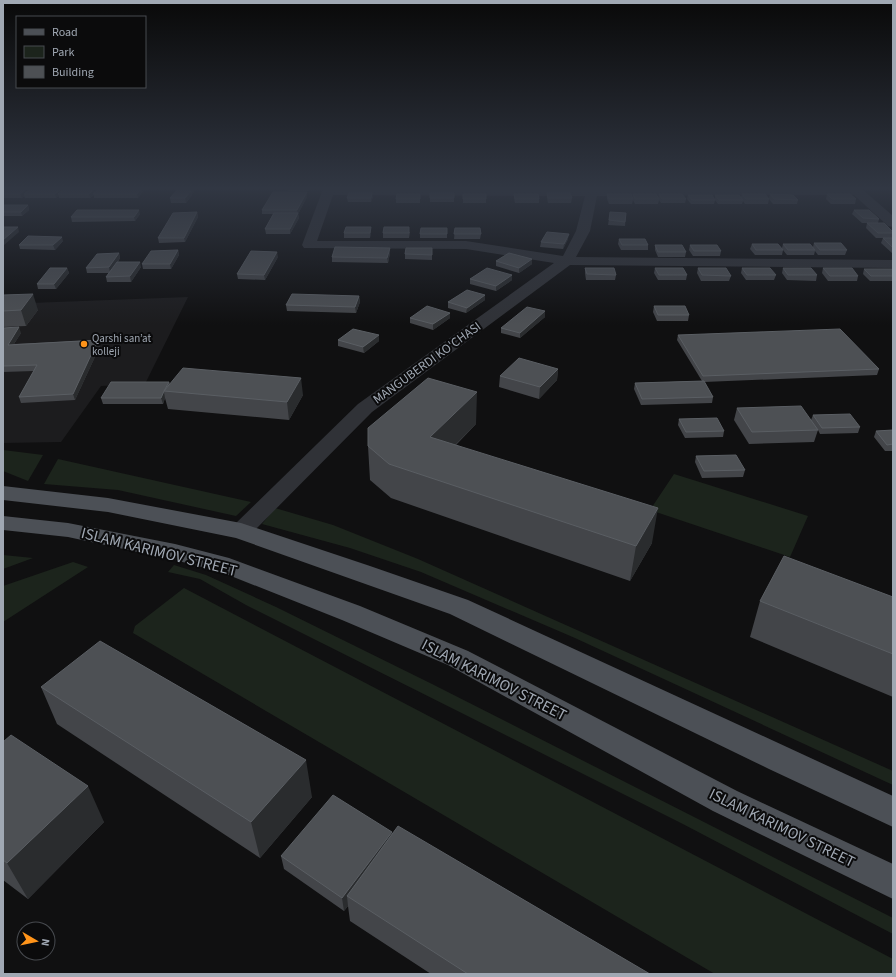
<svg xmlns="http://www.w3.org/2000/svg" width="896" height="977" font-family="'Source Sans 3',sans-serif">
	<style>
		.built { fill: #1c1c1e }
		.green { fill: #1c241c }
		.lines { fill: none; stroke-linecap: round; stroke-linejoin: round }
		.minor { fill: #303237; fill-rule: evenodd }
		.primary { fill: #4c5056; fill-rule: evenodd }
		.wall { fill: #434549 }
		.shaded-wall { fill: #2a2c2e }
		.building { fill: #4d5054; stroke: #5a5e63 }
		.poi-dot { fill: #ff941a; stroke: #0b0b0c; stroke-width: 1.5 }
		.labels { text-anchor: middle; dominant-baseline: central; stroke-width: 4; stroke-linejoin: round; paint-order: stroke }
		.far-poi-label { font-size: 11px; fill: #a0a8b3; stroke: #0b0b0c; text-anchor: start }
		.street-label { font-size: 13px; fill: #a0a8b3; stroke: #0b0b0c }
		.near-street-label { font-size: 16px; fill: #a0a8b3; stroke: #0b0b0c }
	</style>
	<rect width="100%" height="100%" fill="#101011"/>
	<!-- built -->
	<path class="built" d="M188,297L145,384L101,386L61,442L3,443V304Z"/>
	<!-- green -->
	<path class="green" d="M3,450L43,455L28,481L3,471Z
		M58,459L251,502L236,516L118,490L44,484Z
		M674,474L808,516L790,557L650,510Z
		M275,508L333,525L418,559L893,771V785L575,638L421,572L350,548L262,524Z
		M3,555L33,558L3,569Z
		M73,562L88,567L3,622V586Z
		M174,565L206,575L276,607L432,684L893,918V934L681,823L246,605L200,579L168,572Z
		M184,588L893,959V974H715L133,633L135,626Z"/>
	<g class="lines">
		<!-- minor -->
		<path class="minor" d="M323,189H862L893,216V227L888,226L854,195L597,196L590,231L576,257L893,260V268L570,265L372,412L249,536L241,539L233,536L229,531L233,526L358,404L554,263L466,249L304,248L302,245ZM333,195L585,196L576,231L563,256L466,241H317Z"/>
		<!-- primary -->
		<path class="primary" d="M3,486L108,498L241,523L370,566L468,600L893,796V827L769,769L450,614L236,538L108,512L3,500Z
			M3,516L68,523L175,544L229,558L360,606L468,651L737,791L893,864V899L713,811L448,665L342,620L221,572L175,560L68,537L3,530Z"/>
	</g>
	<!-- wall -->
	<path class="wall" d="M3,189L97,191L99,189H143V191L138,198H94V195L90,198H59V196L56,198H25L24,196L22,198H3Z
		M177,189H196L192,194V195L186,203H171L170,198L177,190Z
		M288,189H310L309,191H288Z
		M430,193H454V202H430Z
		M547,193L572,198L571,203H548L547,198Z
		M463,194L486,199V203H463Z
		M514,194L539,199V203H515L514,198Z
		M607,194L632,198L633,194L658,198L659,194L686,199L685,203H661L659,200L658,204H635L633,200L632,204H609L607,199Z
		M742,194L769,199L770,194L798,200L797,204H773L769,199L768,204H745L743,201L742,204H718L715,200L714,204H691L687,199L688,195L715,199V195L741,197Z
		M827,194L856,199L855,204H831L826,199Z
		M307,197L298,214L299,218L290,234H266L265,229L273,214H262V210Z
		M373,197L371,202H348L347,198Z
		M420,198V203H396V199Z
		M3,205H28L29,210L22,216H3Z
		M854,210L879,219L878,223H862L852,214Z
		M197,212L198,217L185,242L159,243L158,238Z
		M610,212L626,213L625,226L608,225Z
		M140,214L135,221L72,222L71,217Z
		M867,223L893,232L892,238H876L866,228Z
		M447,228V238H420V234Z
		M455,228L481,234L480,239H454Z
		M371,232L370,238H344V233Z
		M410,232L409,238H383V233Z
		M883,238H893V253H892L881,243Z
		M568,239L563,249L540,247L541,242Z
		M619,239L648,245V250H621L618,244Z
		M63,241L55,250L20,249L19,245Z
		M814,243L847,250L845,255H818L815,251L814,255H787L783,250L782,255H755L750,249L752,244L782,248L783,244L813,247Z
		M655,245L686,252L685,257H658L655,250Z
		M690,245L721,251L720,256H693L689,250Z
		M432,248V260L405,259V254Z
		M178,250L179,255L171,269H143L142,264Z
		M119,253L120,258L118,262L141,267L131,282H107L106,277L109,273H87L86,268Z
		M390,253L388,263L332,262V257Z
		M278,257L265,280L238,279L237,274Z
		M496,261L532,264L519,273L496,266Z
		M67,268L69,273L56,289H38L37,284Z
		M585,268L616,275L615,280H586L585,273Z
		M655,268L687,275L686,280H658L654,273Z
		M698,268L731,276L729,281H701L697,273Z
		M742,268L776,275L774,280H746L741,273Z
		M783,268L817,275L816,281L787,280L782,273Z
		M823,268L858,276L857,281H828L822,273Z
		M864,269H893V281H870L863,274Z
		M470,279L512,280L496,291L470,284Z
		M3,295L38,310L26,326L3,327Z
		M485,295V300L466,313L448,308V302Z
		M359,296L360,302L356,313L287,311L286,305Z
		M654,306L689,315L688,321H657L653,312Z
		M545,311V317L520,338L501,333V328Z
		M450,313V318L433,330L410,323V318Z
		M3,328L21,333L14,344L98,340L100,346L75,400L21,403L19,397L34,371L3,372Z
		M678,335L879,369L877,375L704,382L713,397L712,403L641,405L634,389L635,383L702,381L677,340Z
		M338,340L379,341L364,353L338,346Z
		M558,369L557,380L539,399L499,387L500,376Z
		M169,382L170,384L303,395L289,420L168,409L165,398L163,404H103L101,398Z
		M737,408L811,420L813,415L860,427L858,433L820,434L818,430L814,442L749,444L734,420Z
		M679,419L724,431L723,437L685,438L678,425Z
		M476,424L456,445L652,543L630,581L391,498L370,480L368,446Z
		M893,430V451H885L874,437L876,431Z
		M696,456L745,470L743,477L702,478L695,462Z
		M893,597V697L750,637L760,601Z
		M41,687L312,797L260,858L57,724Z
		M3,742L104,822L28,899L3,880Z
		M392,834L650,974H431L350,921L348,906L344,911L284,869L281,856Z"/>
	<!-- shaded-wall -->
	<path class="shaded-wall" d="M26,189H31L24,194V196L22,198L20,194Z
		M61,189H62L63,192L58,194L59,196L56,198L55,194Z
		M94,189H96L97,191L93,194L94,195L90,198L89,194Z
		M141,189H143V191L138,198L137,194Z
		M191,189H196L192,194Z
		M191,191L192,195L186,203L185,198Z
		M307,192V197L298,214L299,218L290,234V229L298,214L297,210Z
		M372,193L373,197L371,202V198Z
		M28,205L29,210L22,216L21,212Z
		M139,210L140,214L135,221L134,217Z
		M197,212L198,217L185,242L184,238Z
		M18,227L19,232L3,246V240Z
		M371,227V232L370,238V233Z
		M569,234L568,239L563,249L564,244Z
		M62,237L63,241L55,250L53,245Z
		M390,248V253L388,263L387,258Z
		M178,250L179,255L171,269L170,264Z
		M277,252L278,257L265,280L264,275Z
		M119,253L120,258L110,273L109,267Z
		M532,259V264L519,273V268Z
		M140,262L141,267L131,282L130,276Z
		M67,268L69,273L56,289L54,284Z
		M512,275V280L496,291V286Z
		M33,294L38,310L26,326L21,310Z
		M485,295V300L466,313L467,308Z
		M359,296L360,302L356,313L355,307Z
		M545,311V317L520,338V333Z
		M450,313V318L433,330V324Z
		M19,327L21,333L10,350L8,345Z
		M379,335V341L364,353L363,347Z
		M98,340L100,346L75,400L73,394Z
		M558,369L557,380L539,399L540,387Z
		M301,378L303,395L289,420L287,402Z
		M164,392L165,398L163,404L161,398Z
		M477,392L476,424L430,470V437Z
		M658,508L652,543L630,581L636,546Z
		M306,760L312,797L260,858L251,822Z
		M88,786L104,822L28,899L7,863Z
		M392,832L393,846L347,896L348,906L344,911L342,898Z"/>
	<!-- building -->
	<path class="building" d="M3,189H26L20,194H3Z
		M30,189H61L55,194H24Z
		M64,189H94L89,194H58Z
		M99,189H141L137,194H93Z
		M177,190L191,191L185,198H170Z
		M273,192H307L297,210H262Z
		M349,193H372L371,198H347Z
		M430,193H454V198H430Z
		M547,193H570L572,198H548Z
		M397,194H420V199H396Z
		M463,194H486V199H463Z
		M514,194H538L539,199H515Z
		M607,194H631L633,199H609Z
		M633,194H656L659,199H635Z
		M659,194H682L686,199H662Z
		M742,194H765L769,199H746Z
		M770,194L793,195L798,200L774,199Z
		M827,194H850L856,199H832Z
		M688,195H712L715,200H692Z
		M715,195H739L743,200H719Z
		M3,205H28L21,212H3Z
		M77,210H139L134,217H71Z
		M854,210H869L879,219L863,218Z
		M197,212L184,238H158L173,213Z
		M610,212L626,213L625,222L609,220Z
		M274,213H298L290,229H265Z
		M867,223H884L893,232V233H878Z
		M3,227H18L3,240Z
		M346,227H371L370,233H344Z
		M384,227H409V233H383Z
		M421,228H447V234H420Z
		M455,228H480L481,234H454Z
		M547,232L569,234L564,244L541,242Z
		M28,236L62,237L53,245H19Z
		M883,238H893V248Z
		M619,239H645L648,245H622Z
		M814,243H841L847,250H820Z
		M752,244H778L783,250H756Z
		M783,244H810L815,250H788Z
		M655,245H682L686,252H658Z
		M690,245H717L721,251H694Z
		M335,247L390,248L387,258L332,257Z
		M406,248H432V255L405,254Z
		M178,250L170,264H142L151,251Z
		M251,251L277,252L264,275L237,274Z
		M119,253L109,267L86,268L97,254Z
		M509,253L532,259L519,268L496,261Z
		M117,262H140L130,276L106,277Z
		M50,268H67L54,284H37Z
		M487,268L512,275L496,286L470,279Z
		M585,268H614L616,275L587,274Z
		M655,268H683L687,275H659Z
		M698,268H726L731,276L702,275Z
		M742,268H770L776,275H747Z
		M783,268H811L817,275H788Z
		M823,268H852L858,276H830Z
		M864,269H893V276H871Z
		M467,290L485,295L467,308L448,302Z
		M33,294L21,310L3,311V295Z
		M292,294L359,296L355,307L286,305Z
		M427,306L450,313L433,324L410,318Z
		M654,306H685L689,315H658Z
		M527,307L545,311L520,333L501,328Z
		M19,327L8,345L98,340L73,394L19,397L37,365L3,366V328Z
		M353,329L379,335L363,347L338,340Z
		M840,329L879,369L703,376L678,335Z
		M519,358L558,369L540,387L500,376Z
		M183,368L301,378L287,402L164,391Z
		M428,378L477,392L430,437L658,508L636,546L389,464L368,446V428Z
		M704,381L713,397L642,399L635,383Z
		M111,382H169L164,391L161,398H101Z
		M801,406L818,430L752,432L737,408Z
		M850,414L860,427L822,428L813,415Z
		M717,418L724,431L686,432L679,419Z
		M893,430V444L887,445L876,431Z
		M736,455L745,470L704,471L696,456Z
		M784,556L893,597V654L760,601Z
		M100,641L306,760L251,822L41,687Z
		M11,735L88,786L7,863L3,860V742Z
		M333,795L392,832L342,898L281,856Z
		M398,826L650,974H468L347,896Z"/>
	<!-- sky -->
	<linearGradient id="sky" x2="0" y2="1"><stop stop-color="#090909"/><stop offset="0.58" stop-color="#313743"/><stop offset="1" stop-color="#313743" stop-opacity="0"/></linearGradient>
	<rect width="896" height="325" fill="url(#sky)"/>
	<!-- markers -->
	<circle class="poi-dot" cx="84" cy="344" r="4"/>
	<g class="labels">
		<!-- far-poi labels -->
		<g class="far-poi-label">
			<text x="92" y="338">Qarshi san’at<tspan x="92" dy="13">kolleji</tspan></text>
		</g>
		<!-- street labels -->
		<g class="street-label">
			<text transform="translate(427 363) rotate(-36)">MANGUBERDI KO'CHASI</text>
		</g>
		<!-- near-street labels -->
		<g class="near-street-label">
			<text transform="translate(159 552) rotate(14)">ISLAM KARIMOV STREET</text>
			<text transform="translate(494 680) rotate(27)">ISLAM KARIMOV STREET</text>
			<text transform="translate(782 828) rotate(26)">ISLAM KARIMOV STREET</text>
		</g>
	</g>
	<!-- border -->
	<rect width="896" height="977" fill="none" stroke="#a0a8b3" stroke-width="8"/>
	<!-- legend -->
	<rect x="16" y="16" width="130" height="72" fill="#0b0b0c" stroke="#474a4f"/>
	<rect x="24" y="29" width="20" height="6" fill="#4c5056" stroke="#474a4f"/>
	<text x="52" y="36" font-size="12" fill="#a0a8b3">Road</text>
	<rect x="24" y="46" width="20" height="12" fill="#1c241c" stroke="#474a4f"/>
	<text x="52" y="56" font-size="12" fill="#a0a8b3">Park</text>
	<rect x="24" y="66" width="20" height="12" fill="#4d5054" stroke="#474a4f"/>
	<text x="52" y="76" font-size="12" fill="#a0a8b3">Building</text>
	<!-- north arrow -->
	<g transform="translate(36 941) rotate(99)"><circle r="19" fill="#0b0b0c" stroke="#474a4f"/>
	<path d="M0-3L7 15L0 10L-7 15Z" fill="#ff941a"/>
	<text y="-6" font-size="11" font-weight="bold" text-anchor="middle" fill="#a0a8b3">N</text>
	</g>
</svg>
